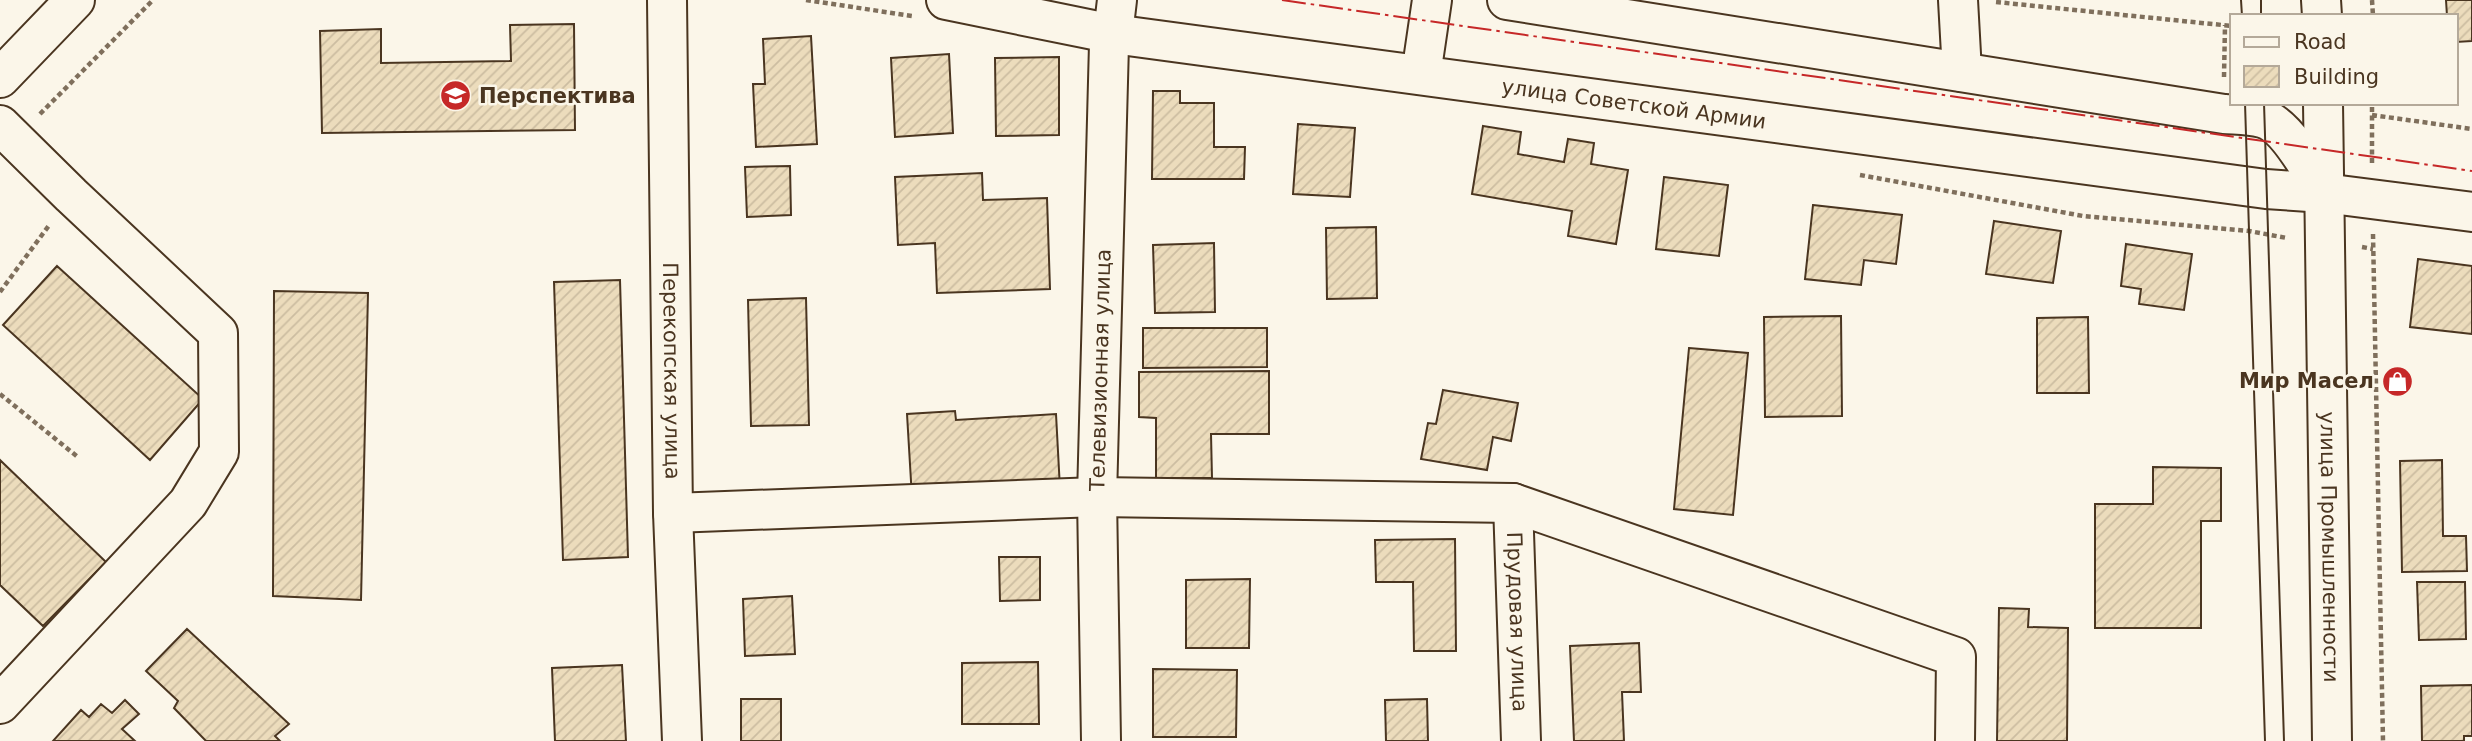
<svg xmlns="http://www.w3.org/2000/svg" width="2472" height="741" font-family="'DejaVu Sans',sans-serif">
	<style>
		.building { fill: url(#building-hatch); stroke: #4a3520; stroke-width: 2 }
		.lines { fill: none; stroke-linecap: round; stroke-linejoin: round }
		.minor-casing { stroke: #4a3520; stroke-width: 42 }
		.major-casing { stroke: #4a3520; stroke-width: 42 }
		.path { stroke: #7f6f5c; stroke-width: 4.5; stroke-dasharray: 5 3.5; stroke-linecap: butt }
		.minor { stroke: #fbf6e9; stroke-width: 38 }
		.major { stroke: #fbf6e9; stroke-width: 38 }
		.tram { stroke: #4a3520; stroke-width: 2 }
		.power { stroke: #c62828; stroke-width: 2; stroke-dasharray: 24 5 3.5 5; stroke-linecap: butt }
		.labels { text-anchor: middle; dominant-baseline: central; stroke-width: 5; stroke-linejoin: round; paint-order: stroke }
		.poi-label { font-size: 21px; font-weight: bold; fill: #4a3520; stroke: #fbf6e9; text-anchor: start }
		.street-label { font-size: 21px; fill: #4a3520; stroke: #fbf6e9 }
	</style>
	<defs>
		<pattern id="building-hatch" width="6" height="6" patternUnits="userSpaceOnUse" patternTransform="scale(1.75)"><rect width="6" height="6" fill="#ecdcbc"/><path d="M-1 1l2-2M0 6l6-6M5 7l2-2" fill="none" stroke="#ccbda1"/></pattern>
	</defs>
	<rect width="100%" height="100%" fill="#fbf6e9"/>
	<!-- building -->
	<path class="building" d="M2446,0H2472V41L2456,42V16H2447Z
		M574,24L575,130L322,133L320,31L381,29V63L511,61L510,25Z
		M811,36L817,144L756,147L753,84H765L763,39Z
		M949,54L953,133L895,137L891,58Z
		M1059,57V135L996,136L995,58Z
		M1153,91H1180V103H1214V147H1245L1244,179H1152Z
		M1298,124L1355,128L1350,197L1293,194Z
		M1483,126L1521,132L1518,154L1564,162L1568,139L1594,143L1591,164L1628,170L1616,244L1568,236L1572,211L1472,194Z
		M790,166L791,215L747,217L745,167Z
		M982,173L983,200L1047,198L1050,289L937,293L935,243L898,245L895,177Z
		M1664,177L1728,185L1719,256L1656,249Z
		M1813,205L1902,215L1896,264L1864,260L1861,285L1805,279Z
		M1994,221L2061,231L2053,283L1986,274Z
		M1376,227L1377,298L1327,299L1326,228Z
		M1214,243L1215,312L1155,313L1153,245Z
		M2126,244L2192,254L2184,310L2139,304L2141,289L2121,286Z
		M2418,259L2472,266V334L2410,327Z
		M57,266L203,399L150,460L3,325Z
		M620,280L628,557L563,560L554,282Z
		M274,291L368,293L361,600L273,596Z
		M806,298L809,425L751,426L748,300Z
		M1841,316L1842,416L1765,417L1764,317Z
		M2088,317L2089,393H2037V318Z
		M1143,328H1267V367L1143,368Z
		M1689,348L1748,353L1733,515L1674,509Z
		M1269,371V434H1211L1212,478H1156V418L1139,417V372Z
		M1443,390L1518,403L1511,441L1493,437L1487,470L1421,459L1428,423L1436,424Z
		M955,411L956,420L1056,414L1060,489L912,498L907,414Z
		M0,460L106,562L43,626L0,585Z
		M2442,460L2443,536H2466L2467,571L2402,572L2400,461Z
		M2153,467L2221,468V521H2201V628H2095V504H2153Z
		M1455,539L1456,651H1414L1413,582H1376L1375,540Z
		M999,557H1040V600L1000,601Z
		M1250,579L1249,648H1186V580Z
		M2417,582H2465L2466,639L2419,640Z
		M792,596L795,654L745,656L743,599Z
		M1999,608L2029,609L2028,627L2068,628L2067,741H1997Z
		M187,629L289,724L275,736L280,741H206L174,708L178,701L146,671Z
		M1639,643L1641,692H1622L1624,741H1574L1570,646Z
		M1038,662L1039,724H962V663Z
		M622,665L626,741H555L552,668Z
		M1153,669L1237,670L1236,737H1153Z
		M2472,685V736H2464V741H2422L2421,686Z
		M741,699H781V741H741Z
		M1427,699L1428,741H1386L1385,700Z
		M125,700L139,714L122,729L135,741H53L81,710L89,717L101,704L112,713Z"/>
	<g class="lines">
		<defs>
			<g id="minor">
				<path id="s1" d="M667,0L673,513L682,741"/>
				<path d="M1958,0L1962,72"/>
				<path d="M0,125L71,195L218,333L219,452L188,503L0,704"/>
				<path d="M2324,193L2472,212"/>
				<path id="s2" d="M1513,503L1521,741"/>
				<path d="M673,513L1097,497L1513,503L1956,657L1955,741"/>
				<path id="s3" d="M1101,741L1097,497L1109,44L1113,34L1117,0"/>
			</g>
			<g id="major">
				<path id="s4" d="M946,0L1113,34L2266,189L2324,193"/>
				<path d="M1507,0L2224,114C2236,115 2250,115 2262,118C2286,124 2312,172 2324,193"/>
				<path d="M2321,0L2322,16"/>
				<path d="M1421,75L1432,0"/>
				<path d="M0,78L75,0"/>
				<path id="s5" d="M2323,103L2332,741"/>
			</g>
		</defs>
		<!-- minor casing -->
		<use href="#minor" class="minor-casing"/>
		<!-- major casing -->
		<use href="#major" class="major-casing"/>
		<!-- path -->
		<path class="path" d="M806,0L912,16
			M2372,0L2373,16
			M1996,2L2232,26
			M2224,77L2225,25
			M40,114L153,0
			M2372,115L2472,129
			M2372,163V103
			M1860,175L2083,216L2249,231L2287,238
			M2373,234L2383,741
			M2362,247L2373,249
			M0,292L50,224
			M0,394L79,458"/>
		<!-- minor -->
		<use href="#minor" class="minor"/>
		<!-- major -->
		<use href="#major" class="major"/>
		<!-- tram -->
		<path class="tram" d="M2241,0L2242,16
			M2261,0V16
			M2245,103L2265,741
			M2264,103L2284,741"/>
		<!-- power -->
		<path class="power" d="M1282,0L2472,171"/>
	</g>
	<!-- icons -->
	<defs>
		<symbol id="school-disc" viewBox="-11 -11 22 22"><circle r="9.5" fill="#c62828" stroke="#fbf6e9"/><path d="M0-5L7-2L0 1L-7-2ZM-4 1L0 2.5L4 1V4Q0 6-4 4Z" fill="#fff"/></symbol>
		<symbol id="shop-disc" viewBox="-11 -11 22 22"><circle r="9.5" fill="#c62828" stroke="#fbf6e9"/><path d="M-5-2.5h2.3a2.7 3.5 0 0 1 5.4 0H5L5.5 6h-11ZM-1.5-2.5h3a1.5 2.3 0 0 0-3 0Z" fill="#fff"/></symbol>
	</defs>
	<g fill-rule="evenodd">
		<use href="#school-disc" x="438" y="78" width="35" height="35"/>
		<use href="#shop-disc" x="2380" y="364" width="35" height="35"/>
	</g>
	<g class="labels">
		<!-- poi labels -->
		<g class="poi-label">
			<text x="479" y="96">Перспектива</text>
			<text x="2374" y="381" text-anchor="end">Мир Масел</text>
		</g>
		<!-- street labels -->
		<g class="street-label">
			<text stroke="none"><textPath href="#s4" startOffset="696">улица Советской Армии</textPath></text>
			<text stroke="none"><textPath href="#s3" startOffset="371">Телевизионная улица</textPath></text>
			<text stroke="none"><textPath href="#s1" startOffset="371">Перекопская улица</textPath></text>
			<text stroke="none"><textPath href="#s5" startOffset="444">улица Промышленности</textPath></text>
			<text stroke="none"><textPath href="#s2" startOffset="119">Прудовая улица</textPath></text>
		</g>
	</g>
	<!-- legend -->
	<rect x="2230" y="14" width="228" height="91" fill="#fbf6e9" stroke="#b4a999" stroke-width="2"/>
	<rect x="2244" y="37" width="35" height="10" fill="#fbf6e9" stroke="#b4a999" stroke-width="2"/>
	<text x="2294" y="49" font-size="21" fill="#4a3520">Road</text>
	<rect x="2244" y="66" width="35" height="21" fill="url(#building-hatch)" stroke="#b4a999" stroke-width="2"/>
	<text x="2294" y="84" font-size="21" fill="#4a3520">Building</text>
</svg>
